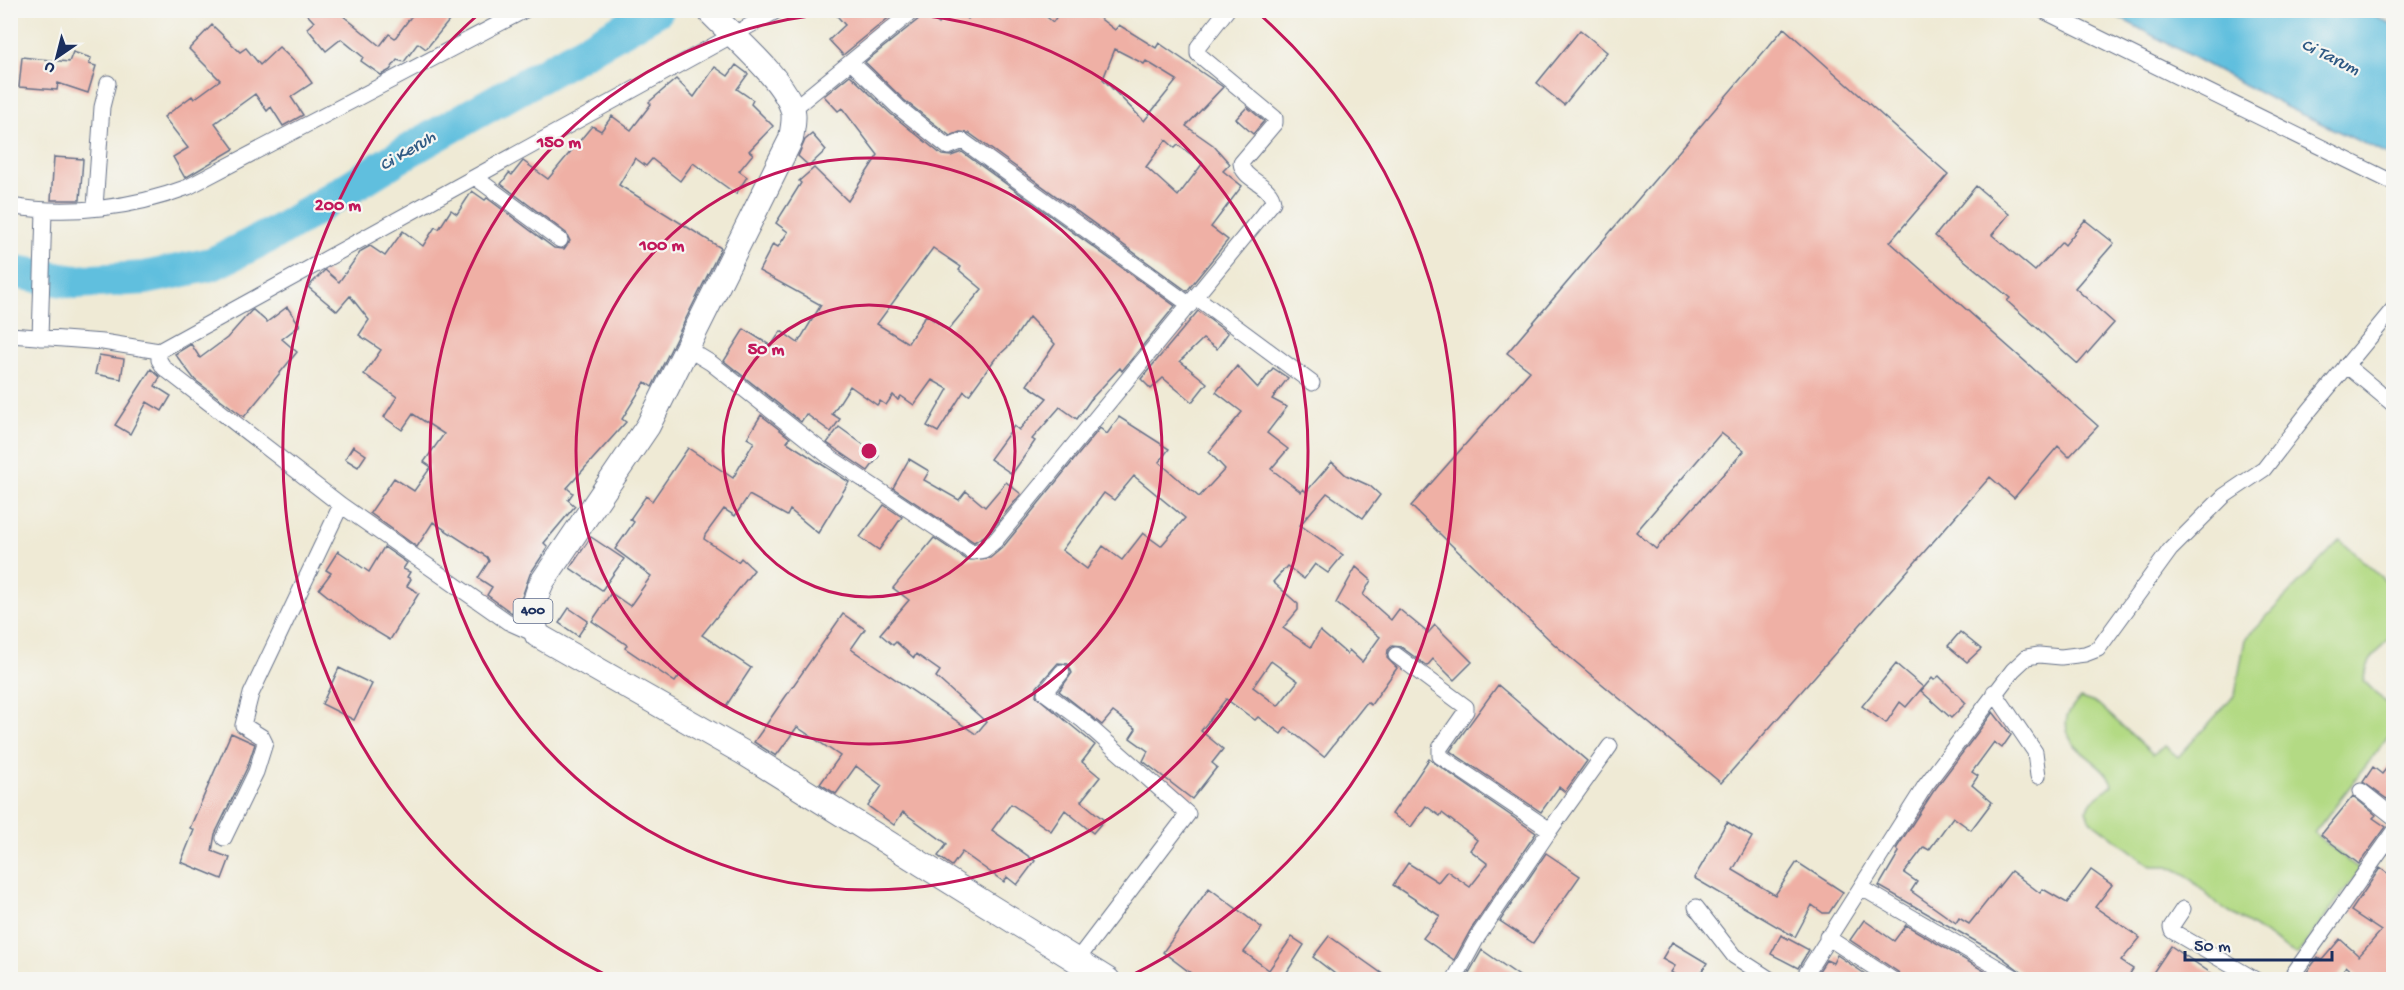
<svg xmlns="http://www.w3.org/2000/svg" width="2404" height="990" font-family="'Gochi Hand',sans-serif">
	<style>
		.green { fill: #b3da84; stroke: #678471; stroke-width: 1.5 }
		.water { fill: #60bfde; stroke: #3e779e; stroke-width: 1.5 }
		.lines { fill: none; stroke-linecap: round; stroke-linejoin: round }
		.river { stroke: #60bfde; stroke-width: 34 }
		.building { fill: #efb0a5; fill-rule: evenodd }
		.minor-casing { stroke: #657088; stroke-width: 17 }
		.primary-casing { stroke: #657088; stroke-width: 26 }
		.minor { stroke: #fff; stroke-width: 15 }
		.primary { stroke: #fff; stroke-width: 24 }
		.ring { fill: none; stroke: #c2185b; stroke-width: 3 }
		.labels { text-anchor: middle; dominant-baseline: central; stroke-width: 4.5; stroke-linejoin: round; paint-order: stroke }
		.shield { fill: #f6f6f2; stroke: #5d6b8a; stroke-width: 1.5 }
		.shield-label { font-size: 15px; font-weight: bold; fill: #1b2f5e }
		.water-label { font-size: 18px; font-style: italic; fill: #305a84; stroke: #f6f6f2 }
		.centre { fill: #c2185b; stroke: #f6f6f2; stroke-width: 3 }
		.ring-label { font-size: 18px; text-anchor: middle; font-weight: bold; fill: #c2185b; stroke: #f6f6f2; stroke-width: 4.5; stroke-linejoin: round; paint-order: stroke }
	</style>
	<rect width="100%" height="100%" fill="#f6f6f2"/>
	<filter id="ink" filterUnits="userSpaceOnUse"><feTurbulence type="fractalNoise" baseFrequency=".0167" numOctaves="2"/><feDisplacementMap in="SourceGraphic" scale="12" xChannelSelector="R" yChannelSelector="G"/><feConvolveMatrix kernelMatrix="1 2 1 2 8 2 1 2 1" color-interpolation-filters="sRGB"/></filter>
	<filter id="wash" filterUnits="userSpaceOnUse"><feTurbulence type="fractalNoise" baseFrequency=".008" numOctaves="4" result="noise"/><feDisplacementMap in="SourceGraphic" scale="24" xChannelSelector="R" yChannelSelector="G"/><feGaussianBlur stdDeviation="1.35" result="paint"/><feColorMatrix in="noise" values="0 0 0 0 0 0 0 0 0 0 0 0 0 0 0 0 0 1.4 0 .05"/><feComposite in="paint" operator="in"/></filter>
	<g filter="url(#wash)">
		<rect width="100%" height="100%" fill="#efead5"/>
		<!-- green -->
		<path class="green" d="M2340,540L2393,588V633L2370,660L2363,680L2393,710V731L2314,833L2360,870L2297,955L2217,904L2185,874L2168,866H2151L2089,819L2086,810L2091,802L2112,785C2106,759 2060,752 2067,717C2069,711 2076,703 2080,698L2098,704L2153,754L2165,746L2178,757L2235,695L2245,639Z"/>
		<!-- water -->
		<path class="water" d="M2107,11H2366L2393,25V157L2284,106Z"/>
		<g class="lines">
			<!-- river -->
			<path class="river" d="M10,271L75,282L145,278L212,264L281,230L408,151L657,10"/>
		</g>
		<g id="blocks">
			<!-- building -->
			<path class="building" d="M303,10H336L380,46L389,34L395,38L416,10H458L426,49L418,43L404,62L397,60L390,70L381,75L361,61L363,57L341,39L326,51L307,28L314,22Z
				M832,10H898L843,55L829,40L845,25Z
				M950,10H958L968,19L976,10H1038L1053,22L1061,10H1089L1115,30L1119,25L1156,48L1159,43L1223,87L1186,126L1213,145L1230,164L1223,171L1242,186L1211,227L1228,240L1187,291L969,133L960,132L950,136L904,100L865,62L920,18L923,12L939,24ZM1115,49L1144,64L1146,61L1177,80L1144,121L1103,79ZM1166,140L1175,148L1178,145L1203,163L1178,196L1146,167Z
				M212,25L240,52L246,48L260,65L279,47L302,69L312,83L291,97L303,115L283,126L271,107L267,111L255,94L215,123L234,149L185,178L173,157L188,148L164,117L192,96L194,99L220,80L189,49Z
				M1784,28L1948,174L1890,242L2098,426L2069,457L2058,446L2014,498L1990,477L1721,783L1554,644L1411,506L1530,371L1507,353ZM1721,433L1744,451L1656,549L1636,532Z
				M1580,30L1607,52L1564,105L1537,83Z
				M73,52L91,58L89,64L96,66L88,93L58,83L57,90L19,87L22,57L69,62Z
				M736,65L748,74L737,89L753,100L751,104L773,126L749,151L753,154L739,171L747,177L736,194L693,163L680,181L652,159L646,166L635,158L619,185L721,248L652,387L645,382L622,419L626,422L567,488L573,493L568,500L575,506L544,543L548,547L530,574L522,597L512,613L487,595L492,587L478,578L489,561L487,557L433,522L417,547L370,513L394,478L414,491L431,467L424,462L444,434L413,414L402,430L384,417L397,397L364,374L381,350L359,335L369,320L350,296L337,311L308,287L325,270L339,282L361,251L370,246L385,256L403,231L423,246L435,227L439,229L451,210L457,214L472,191L485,200L487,198L554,248L564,249L570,241L566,233L501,184L509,173L512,175L523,161L548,179L592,126L601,131L612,116L631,130L651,104L649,102L676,79L694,97L715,67L728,76Z
				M850,75L891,114L942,155L951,156L962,152L1175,306L1122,371L1120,368L1091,399L1077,419L1060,407L1032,439L1035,441L1012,474L990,459L1014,426L1019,430L1047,398L1027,385L1055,344L1029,317L1010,345L995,359L969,395L964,391L938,432L927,426L948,389L932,380L914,405L901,396L898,400L893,395L886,405L880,401L877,405L850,386L832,414L840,419L831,432L806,414L801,422L724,361L744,329L771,346L781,331L798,343L821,305L759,271L773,244L778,247L788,232L776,223L801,183L799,181L814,168L848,201L878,155L842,108L838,111L824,96ZM933,248L961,267L959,270L982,289L948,330L926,315L908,343L877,324Z
				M1247,107L1264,121L1253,134L1236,119Z
				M812,134L826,150L809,166L798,156L805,140Z
				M54,157L83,159L80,200H51Z
				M1976,186L2009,214L1992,235L2035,271L2062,242L2065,245L2085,220L2114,243L2075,288L2114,323L2078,364L2007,301L2010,298L1935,236Z
				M287,307L300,325L282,339L297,352L244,417L195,380L175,354L191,344L200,358L227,338L251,311L253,310L267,322Z
				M1198,311L1228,333L1217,349L1203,339L1180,361L1207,383L1192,402L1163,378L1151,389L1141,379Z
				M99,355L124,359L121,379L95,374Z
				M1237,366L1258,388L1273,368L1288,378L1272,399L1287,407L1267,433L1288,449L1271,469L1301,492L1303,489L1306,492L1332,462L1346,475L1370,486L1380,495L1363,518L1327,493L1300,525L1343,555L1328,573L1315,564L1304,579L1287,566L1273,582L1298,604V610L1283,628L1311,647L1320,631L1347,654L1349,650L1362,662L1380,637L1336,603L1356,567L1371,580L1363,595L1391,620L1399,609L1428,633L1435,625L1472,662L1454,680L1433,659L1427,666L1401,647L1392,646L1388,650L1387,658L1397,668L1371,705L1367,702L1324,757L1286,727L1281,734L1258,717L1255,720L1226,699L1201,731L1223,749L1212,763L1217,767L1192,799L1143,761L1148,751L1130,738L1136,729L1113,712L1102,725L1059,691L1072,673L1068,664L1058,663L1037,687L1036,696L1095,745L1082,762L1100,777L1081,801L1104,820L1093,833L1065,810L1051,831L1011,804L992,830L1035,861L1017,885L1007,877L1004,882L962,852L952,866L938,856L947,844L903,812L894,825L868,806L882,786L856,766L836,794L820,784L840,756L797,727L776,756L754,742L843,614L865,629L851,649L976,734L986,722L936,677L940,671L916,654L914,658L896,642L893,645L880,634L909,600L893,588L934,538L967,560L990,558L1003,547L1100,428L1107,434L1119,417L1169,449L1159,462L1199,497L1225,469L1209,452L1242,412L1216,392ZM1134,476L1185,518L1161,546L1143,533L1122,560L1103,546L1087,569L1062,550L1104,493L1114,500ZM1271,661L1298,681L1278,706L1253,687Z
				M151,369L160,377L155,386L171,396L162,411L147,402L130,434L115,425Z
				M761,415L790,438L787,442L849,482L818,533L790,510L787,516L749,495L735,516L724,509L705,535L704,539L738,562L741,558L754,570L702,635L751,668L726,706L680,675L675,682L625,648L627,645L592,621L611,593L630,606L651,576L615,549L634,522L630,519L646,496L652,501L688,448L733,478L754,442L747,438Z
				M839,427L879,456L868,471L827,443Z
				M353,446L366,455L358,467L345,459Z
				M909,459L929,471L924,480L959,500L966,491L985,507L1006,482L1021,494L988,534L974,542L893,488Z
				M884,505L902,517L879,550L860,537Z
				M591,537L624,559L602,590L570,568Z
				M384,547L407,563L403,569L410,572L407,577L411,579L407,586L419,593L390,640L360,622L319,589L331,573L326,570L338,551L369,572Z
				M569,608L588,621L578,636L559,623Z
				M1960,632L1981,649L1967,662L1948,646Z
				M1896,664L1923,687L1906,707L1900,702L1886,723L1862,706Z
				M339,668L372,684L354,720L322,704Z
				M1939,676L1966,703L1951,718L1921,691L1932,678L1934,680Z
				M1498,685L1587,761L1565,792L1559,787L1541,812L1450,751Z
				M1993,712L2011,735L2002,748L1994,742L1972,772L1978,776L1972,785L1992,802L1971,830L1953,817L1929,850L1924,847L1904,873L1917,882L1911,891L1956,923L1959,918L1969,924L2011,871L2040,893L2043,889L2067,903L2091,870L2112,885L2095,907L2140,938L2121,961L2133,969L2126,980H2032L1996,953L1879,886L1899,852L1896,849L1933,792Z
				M231,733L255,744L247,768L215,834L212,851L230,858L222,879L181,862L194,830L190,828Z
				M1429,759L1536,833L1470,931L1454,960L1423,938L1440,916L1393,885L1408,863L1438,882L1447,871L1470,887L1488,864L1470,850L1477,840L1442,813L1440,816L1426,806L1411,827L1392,814Z
				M2394,759V791L2387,799L2363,782L2373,767L2382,774Z
				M2353,796L2376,815L2373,818L2386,827L2359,864L2321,835Z
				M1727,822L1752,837L1733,870L1775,895L1797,862L1843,892L1829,913H1823L1812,905L1795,937L1694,878Z
				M1546,853L1580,876L1533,943L1500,921Z
				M2380,868L2394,878V974L2389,980H2362L2346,966L2336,980H2301L2318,957L2322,960L2340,939L2359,956L2381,931L2351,911Z
				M1209,888L1262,928L1244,952L1269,970L1292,937L1304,945L1282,980H1200L1163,952Z
				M1864,920L1894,941L1906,925L1986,972L1982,980H1903L1898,972L1850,940Z
				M1781,935L1809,950L1798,968L1771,954Z
				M1329,936L1391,980H1343L1313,957Z
				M1672,942L1707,963L1696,980H1683L1671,972L1675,966L1662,959Z
				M2171,946L2221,980H2148Z
				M1482,950L1525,980H1465Z
				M1837,955L1874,980L1815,977L1826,960L1833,963Z"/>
		</g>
	</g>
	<g filter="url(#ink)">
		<use href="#blocks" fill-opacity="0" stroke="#657088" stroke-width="1.5"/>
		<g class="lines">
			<defs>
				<path id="minor" d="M2042,10L2394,183
					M852,63L898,107L948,147L963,141L1190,305
					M793,109L914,10
					M476,178L560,240
					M10,206C69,216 133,208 188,187L525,10
					M95,207L102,107L108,83
					M1196,297L1312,383
					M10,335L103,342L159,351L778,10
					M40,338L44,212
					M688,349L711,363L831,458L972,552L984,550L995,541L1273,202C1271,183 1243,181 1241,163L1275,123V118L1198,54V47L1227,10
					M159,351V360L164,368L341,505L508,622L537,635
					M2346,365L2394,405
					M1396,655L1466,707V711L1440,748V756L1550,830L1610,746
					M1062,672L1045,693L1082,720L1188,814L1077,960
					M1994,692L2035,752L2038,776
					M2361,791L2394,817
					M224,838L256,772L265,743L262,737L243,725L251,694L341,505
					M1862,888L2019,980
					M1696,907L1734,956L1771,980
					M2183,909L2171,927L2172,931L2256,980
					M1827,937L1893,980
					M1454,980L1478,936L1550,830
					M1802,980L1925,786L2013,670L2027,657L2039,655L2061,657L2085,654L2098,649L2170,550L2224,496L2264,469L2309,411L2394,308
					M2289,980L2394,832"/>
				<path id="primary" d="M708,10C730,34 785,79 793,111C795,120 792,130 791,139L648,426L542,582C533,601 532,615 537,635L744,753L1108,980"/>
			</defs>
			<!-- minor casing -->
			<use href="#minor" class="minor-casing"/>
			<!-- primary casing -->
			<use href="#primary" class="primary-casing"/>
			<!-- minor -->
			<use href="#minor" class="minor"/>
			<!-- primary -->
			<use href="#primary" class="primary"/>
		</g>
	</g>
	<!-- distance rings -->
	<g class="ring">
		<circle cx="869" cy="451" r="146"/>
		<circle cx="869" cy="451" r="293"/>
		<circle cx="869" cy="451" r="439"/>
		<path d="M612 978A586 586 0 0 1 481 12M1257 12A586 586 0 0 1 1126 978"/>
	</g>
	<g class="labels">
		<!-- shield labels -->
		<rect class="shield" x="513.5" y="599" width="39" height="24" rx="4.5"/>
		<g class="shield-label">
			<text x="533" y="611">400</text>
		</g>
		<!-- water labels -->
		<g class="water-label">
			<text transform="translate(2330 58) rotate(26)">Ci Tarum</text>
			<text transform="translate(408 152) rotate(-31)">Ci Keruh</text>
		</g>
	</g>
	<circle cx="869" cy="451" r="9" class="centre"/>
	<g class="ring-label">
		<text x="559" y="147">150 m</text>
		<text x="338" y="210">200 m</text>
		<text x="662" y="250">100 m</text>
		<text x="766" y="354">50 m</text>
	</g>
	<!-- margin -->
	<rect width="2404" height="990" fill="none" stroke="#f6f6f2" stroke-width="36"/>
	<!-- north arrow -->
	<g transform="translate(57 57) rotate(215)" stroke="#f6f6f2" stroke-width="4.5" paint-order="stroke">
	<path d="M0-4.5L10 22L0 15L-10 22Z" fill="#1b2f5e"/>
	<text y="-9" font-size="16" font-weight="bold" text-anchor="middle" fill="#1b2f5e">U</text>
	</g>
	<!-- scale -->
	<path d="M2185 951v9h147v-9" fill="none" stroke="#1b2f5e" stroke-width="3"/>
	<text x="2194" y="951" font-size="18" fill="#1b2f5e" stroke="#f6f6f2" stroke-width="4.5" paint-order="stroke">50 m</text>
</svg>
